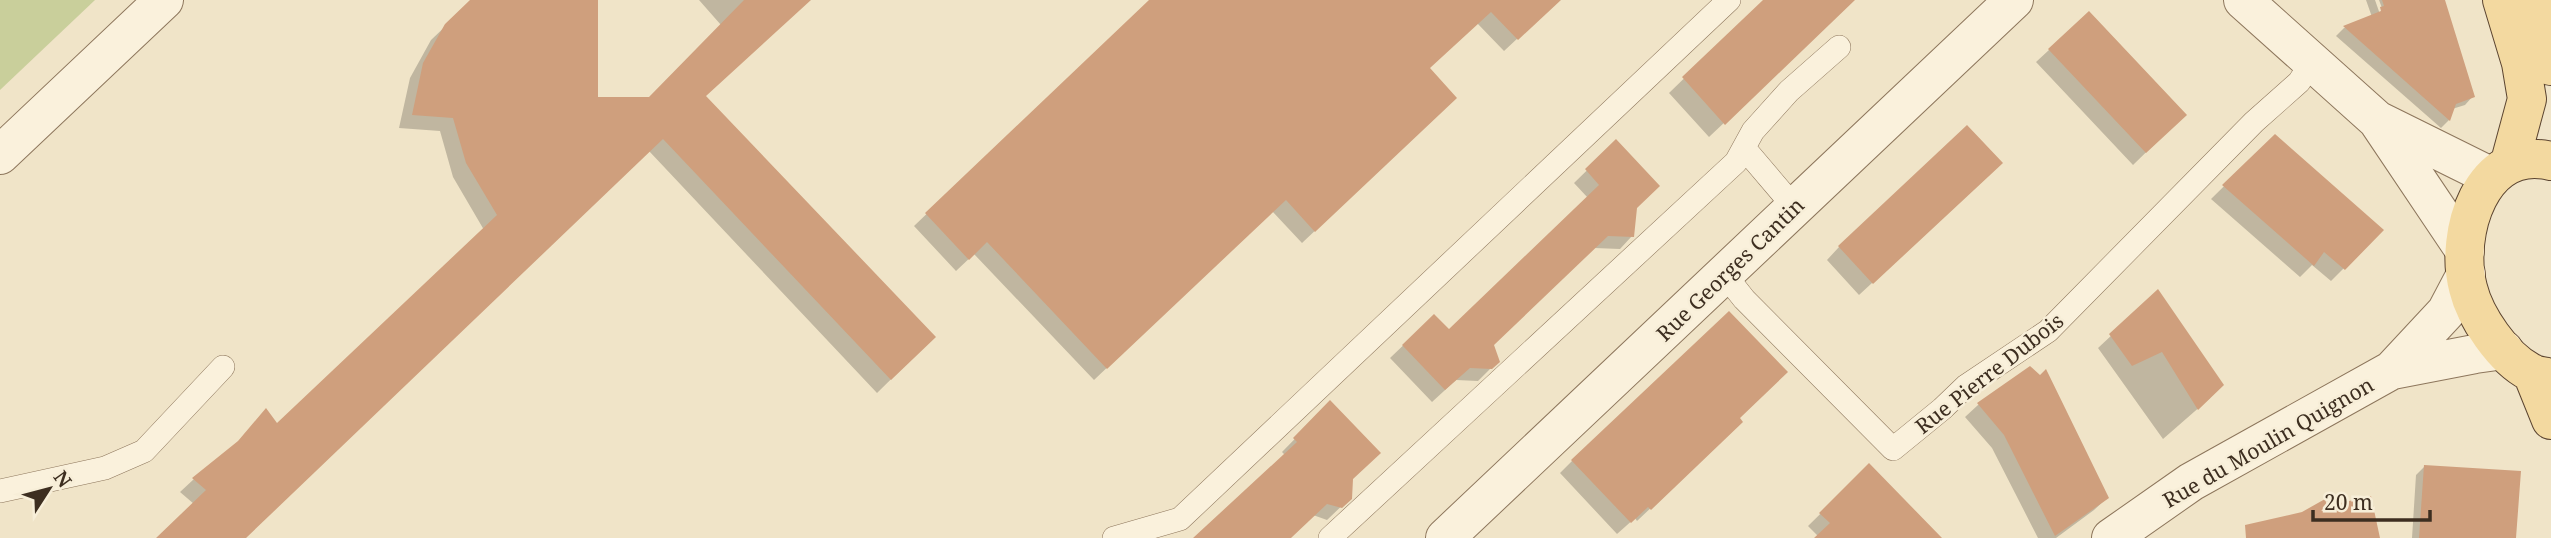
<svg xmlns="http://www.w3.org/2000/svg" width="2551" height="538" font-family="'Noto Serif',serif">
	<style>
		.green { fill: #c9cf9b }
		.shadow { fill: #0003 }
		.building { fill: #cf9f7d }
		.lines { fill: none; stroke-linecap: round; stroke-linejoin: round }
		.service-casing { stroke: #8d765c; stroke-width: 24 }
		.minor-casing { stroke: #8d765c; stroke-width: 40 }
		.primary-casing { stroke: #5b4430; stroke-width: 40 }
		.service { stroke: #faf1dc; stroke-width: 23 }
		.minor { stroke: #faf1dc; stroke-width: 38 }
		.primary { stroke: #f3d9a0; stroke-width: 38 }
		.labels { text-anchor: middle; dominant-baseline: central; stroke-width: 5; stroke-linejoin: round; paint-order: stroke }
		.street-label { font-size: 21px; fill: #3d2e20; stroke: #f7eed8 }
	</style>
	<rect width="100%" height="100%" fill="#f0e4c8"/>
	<!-- green -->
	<path class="green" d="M0,0H95L0,90Z"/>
	<!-- shadow -->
	<path class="shadow" d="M473,0H596V99H649L721,25L699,0H806L704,96L934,337L877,393L649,151L243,538H158L194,504L180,492L194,479L277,425L484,230L453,177L440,131L399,128L410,78L431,40Z
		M1151,0H1559L1504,51L1477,23L1428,68L1442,111L1302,243L1272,211L1094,380L974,254L956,271L914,226Z
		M1765,0H1854L1709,137L1669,93Z
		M2366,0H2375L2382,20L2386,19L2379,0H2444L2473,96L2465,105L2452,109L2449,120L2441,128L2336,36L2344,28L2372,17Z
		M2089,13L2172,127L2133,165L2036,62Z
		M2275,136L2382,230L2331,281L2312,265L2300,277L2211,199Z
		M1616,142L1635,208L1632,236L1620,249L1594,248L1492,345L1498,361L1478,381L1456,380L1432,402L1390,358L1434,316L1449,332L1588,198L1574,183Z
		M1988,176L1859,295L1827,260L1839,247Z
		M2158,292L2210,398L2163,439L2098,348Z
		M2030,368L2107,498L2094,510L2056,538H2038L1992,448L1965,417L1978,405Z
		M1330,403L1351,479L1350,498L1327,520L1313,515L1289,538H1196L1285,455L1282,452Z
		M1737,418L1729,434L1637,521L1635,518L1617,534L1560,473L1572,461Z
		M1869,466L1941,538H1816L1818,536L1808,526Z
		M2425,466L2515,538H2412L2416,475Z"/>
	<!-- building -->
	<path class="building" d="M470,0H598V97H649L744,0H811L706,96L936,337L891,380L663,139L246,538H156L206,490L192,478L238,441L266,408L277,423L497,215L466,163L453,118L412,115L423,63L445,24Z
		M1149,0H1561L1518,40L1491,12L1430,68L1457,98L1315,232L1286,200L1107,369L987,242L969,260L925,213Z
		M1763,0H1855L1725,125L1682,77Z
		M2382,0H2445L2475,97L2456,104L2450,121L2343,26L2381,11L2380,7L2384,6Z
		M2089,11L2187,115L2146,153L2048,49Z
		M1967,125L2003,163L1873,284L1838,246Z
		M2275,134L2384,230L2345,270L2324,252L2314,266L2222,185Z
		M1616,139L1660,186L1637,208L1634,237L1608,236L1494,345L1500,362L1492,369L1470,368L1445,390L1402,345L1434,314L1449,329L1599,185L1585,169Z
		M2158,289L2224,385L2198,410L2162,352L2132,366L2109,334Z
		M1729,311L1788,372L1740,418L1743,422L1651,510L1648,507L1631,523L1571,460Z
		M2030,366L2040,375L2046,369L2109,498L2055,536L2004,435L1977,403Z
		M1330,400L1381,453L1353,479L1352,499L1342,508L1327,504L1291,538H1193L1297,442L1293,438Z
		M1869,463L1942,538H1814L1830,523L1819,513Z
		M2424,465L2521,471L2516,538H2419Z
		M2371,496L2380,538H2246L2245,525L2302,512L2325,499L2327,506Z"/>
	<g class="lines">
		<defs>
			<path id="service" d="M1744,148L1795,208
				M1725,275L1744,299L1893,449L1942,409L1966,386L2048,331L2254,122L2299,82L2312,62
				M0,491L105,468L144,451L223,367
				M1114,538L1180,519L1729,0
				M1330,538L1736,162L1753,131L1789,91L1839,47"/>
			<path id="minor" d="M2243,0L2377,120L2465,251
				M2379,121L2492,177
				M0,155L164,0
				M2392,370L2475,354L2504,350
				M1445,538L2014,0
				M2111,538L2191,482L2392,370L2446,312L2466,274"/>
			<path id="primary" d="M2502,0L2521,63L2527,99L2510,162
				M2532,0L2551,66
				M2551,161C2481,144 2454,234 2468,288C2475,317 2503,358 2530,372C2536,376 2544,376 2551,378
				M2532,373L2551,420"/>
		</defs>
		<!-- service casing -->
		<use href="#service" class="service-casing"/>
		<!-- minor casing -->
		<use href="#minor" class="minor-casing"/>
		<!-- primary casing -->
		<use href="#primary" class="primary-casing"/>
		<!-- service -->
		<use href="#service" class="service"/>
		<!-- minor -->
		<use href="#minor" class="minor"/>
		<!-- primary -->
		<use href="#primary" class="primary"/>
	</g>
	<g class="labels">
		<!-- street labels -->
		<g class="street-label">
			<text transform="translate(1730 269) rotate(-44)">Rue Georges Cantin</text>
			<text transform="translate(1989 373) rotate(-38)">Rue Pierre Dubois</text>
			<text transform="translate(2268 442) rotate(-30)">Rue du Moulin Quignon</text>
		</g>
	</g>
	<!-- north arrow -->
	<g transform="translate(49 489) rotate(54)" stroke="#f7eed8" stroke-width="5" paint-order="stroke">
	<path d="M0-5L12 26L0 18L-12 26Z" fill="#3d2e20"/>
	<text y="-10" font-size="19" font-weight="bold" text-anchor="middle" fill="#3d2e20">N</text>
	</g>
	<!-- scale -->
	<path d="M2313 510v10h117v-10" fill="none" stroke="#3d2e20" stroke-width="3.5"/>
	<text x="2324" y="510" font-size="21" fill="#3d2e20" stroke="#f7eed8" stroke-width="5" paint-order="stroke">20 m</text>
</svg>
